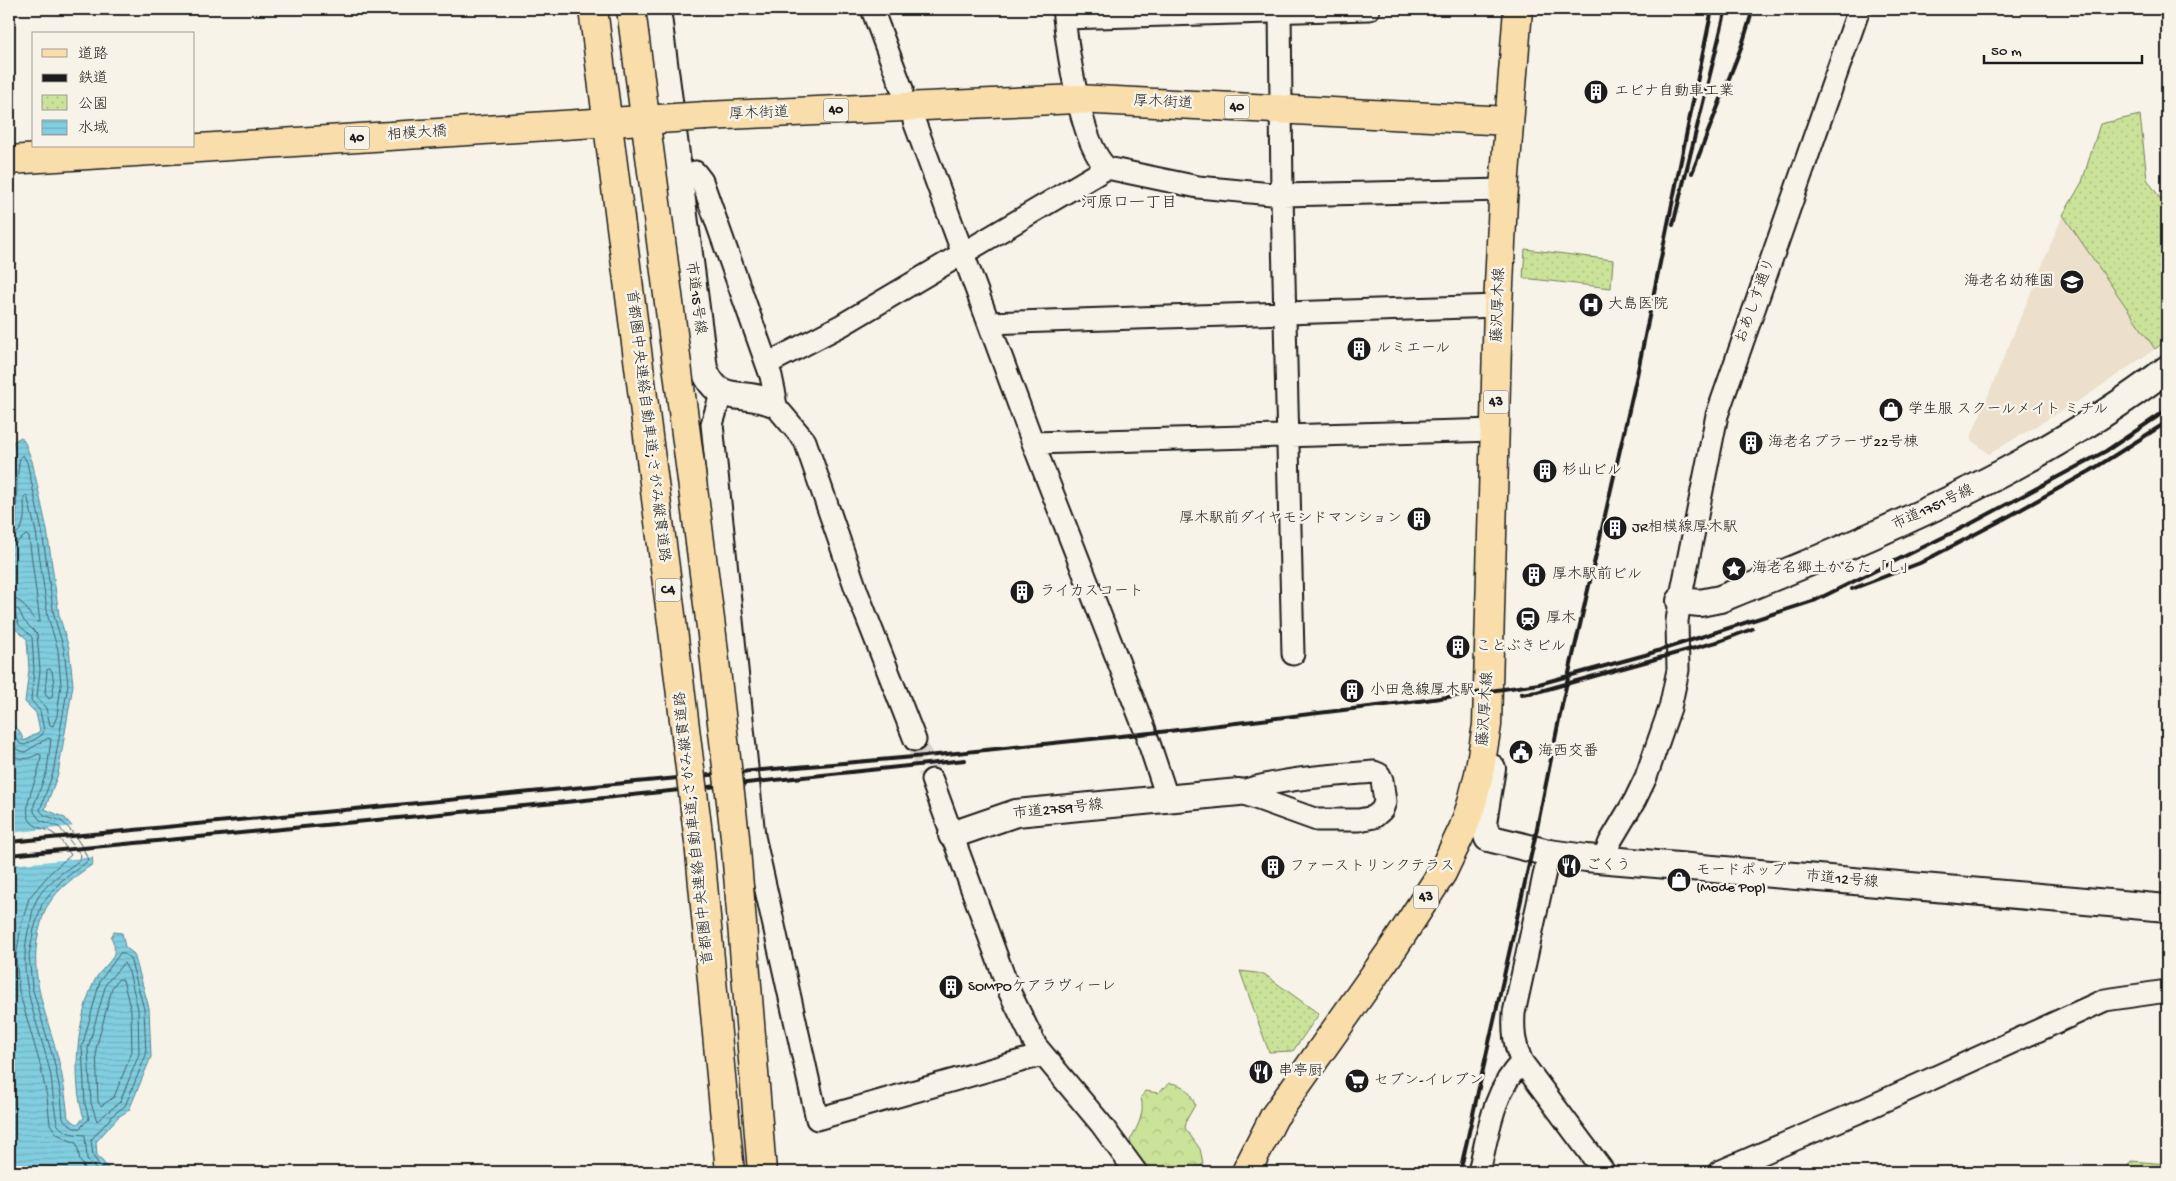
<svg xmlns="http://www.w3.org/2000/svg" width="2176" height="1181" font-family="'Gochi Hand','Klee One',sans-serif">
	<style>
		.built { fill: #ecdfcb }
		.forest { fill: url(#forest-crowns); stroke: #73805a }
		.park { fill: url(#park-dots); stroke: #73805a }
		.water { fill: url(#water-rules); stroke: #598792 }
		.pier { fill: #f7f3e8 }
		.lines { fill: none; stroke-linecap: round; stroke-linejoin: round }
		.shore { stroke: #44636a; stroke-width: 1 }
		.minor-tunnel { stroke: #d6d3c9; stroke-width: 21; stroke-dasharray: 21 11; stroke-linecap: butt }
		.minor-casing { stroke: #1c1c1c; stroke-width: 25 }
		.tertiary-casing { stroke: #1c1c1c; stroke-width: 30 }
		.primary-casing { stroke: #1c1c1c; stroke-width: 31 }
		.minor { stroke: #f7f3e8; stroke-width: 21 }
		.tertiary { stroke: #f7f3e8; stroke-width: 26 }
		.primary { stroke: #f9deab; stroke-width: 28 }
		.rail { stroke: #1c1c1c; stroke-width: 4 }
		.primary-bridge-casing { stroke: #1c1c1c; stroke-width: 31; stroke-linecap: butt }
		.motorway-bridge-casing { stroke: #1c1c1c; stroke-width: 31; stroke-linecap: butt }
		.primary-bridge { stroke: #f9deab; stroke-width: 28 }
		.motorway-bridge { stroke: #f9deab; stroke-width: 28 }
		.labels { text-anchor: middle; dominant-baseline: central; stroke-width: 5; stroke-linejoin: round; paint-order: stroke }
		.shield { fill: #f7f3e8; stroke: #5e5c59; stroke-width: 1 }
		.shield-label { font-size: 14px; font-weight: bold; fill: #1c1c1c }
		.poi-label { font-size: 15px; fill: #1c1c1c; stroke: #f7f3e8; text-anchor: start }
		.street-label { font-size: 15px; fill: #1c1c1c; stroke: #f7f3e8 }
		.neighbourhood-label { font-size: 16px; fill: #1c1c1c; stroke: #f7f3e8 }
	</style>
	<defs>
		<pattern id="forest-crowns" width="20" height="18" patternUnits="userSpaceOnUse" patternTransform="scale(1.25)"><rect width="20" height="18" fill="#cae399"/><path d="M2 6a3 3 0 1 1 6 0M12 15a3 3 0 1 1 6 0" fill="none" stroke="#adc283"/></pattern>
		<pattern id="park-dots" width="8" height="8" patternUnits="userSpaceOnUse" patternTransform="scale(1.25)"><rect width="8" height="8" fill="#cae399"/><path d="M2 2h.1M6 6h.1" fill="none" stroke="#adc283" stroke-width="1.8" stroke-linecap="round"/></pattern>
		<pattern id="water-rules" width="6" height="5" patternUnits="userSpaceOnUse" patternTransform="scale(1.25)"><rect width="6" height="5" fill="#81cee0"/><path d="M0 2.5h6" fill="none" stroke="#6fb0c0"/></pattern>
	</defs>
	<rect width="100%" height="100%" fill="#f7f3e8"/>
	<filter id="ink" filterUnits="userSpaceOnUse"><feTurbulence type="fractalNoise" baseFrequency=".02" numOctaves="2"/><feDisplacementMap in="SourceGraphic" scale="10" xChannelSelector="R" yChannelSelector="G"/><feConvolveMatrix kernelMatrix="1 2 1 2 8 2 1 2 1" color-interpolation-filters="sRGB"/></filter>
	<g filter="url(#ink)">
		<!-- built -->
		<path class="built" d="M2063,215L2155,349L2085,397L1989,454L1970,439Z"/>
		<!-- forest -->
		<path class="forest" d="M1170,1083C1185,1085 1190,1091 1195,1105L1187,1119L1185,1128L1200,1149L1203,1163L1197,1172H1146L1134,1156L1130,1140C1138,1126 1145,1114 1141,1097L1146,1091L1158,1093Z"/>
		<!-- park -->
		<path class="park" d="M2140,115L2147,179L2164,204L2167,221V340L2155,349L2063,215L2082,182L2100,124Z
			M1525,249L1613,260L1611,288L1523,278Z
			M1240,971L1264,974L1319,1014L1293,1051L1269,1052Z
			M2131,1161L2167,1164V1172H2124Z"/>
		<!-- water -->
		<path class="water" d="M21,437L25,443L32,461L47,530L59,615L69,648L73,685L58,774L45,809L65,818L91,849L93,864C76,876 59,887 48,905C44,910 43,917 41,923C26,972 46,1011 58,1058C63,1077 66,1098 68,1118L77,1124L84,1118C71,1080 77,1016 95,980C104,963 122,959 111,937L114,932L122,933L125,947L134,954L149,1008L151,1057L129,1110L118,1117L96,1142L97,1155L109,1169V1172H9V735L13,727L19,730L24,741L40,731L36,713L25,702L29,670L27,639L14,628L9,610V538L13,515L12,477L15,453L14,441Z"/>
		<!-- pier -->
		<path class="pier" d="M76,826L93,848L95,857L9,865V833Z"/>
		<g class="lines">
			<!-- shore -->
			<path class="shore" d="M9,529H13L16,524L17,478L20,457L23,455L27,462L42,531L54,616L64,649L68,685L53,773L40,810C44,818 54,817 61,821C70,827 86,850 88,861L61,881L42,904L34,929L29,955L32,987L54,1061L61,1095L63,1119L74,1128H80L89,1119L85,1104L82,1047L100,981L121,952L130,958L144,1009L146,1055L125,1106L114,1114L91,1140L93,1156L104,1172
				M9,536C28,534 24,510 24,497L27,495L36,532L48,617L58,650L61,685L57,716L53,726L50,725L46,708L37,698L40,670L37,634L24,621L19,610L9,606
				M9,543L17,542L26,535L29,537L40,622H37C26,613 26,599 9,598
				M9,612L15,614L19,625L32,637L34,670L31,700L40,711L44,730L42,735L25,745L20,744L15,736H9
				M50,669L52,671L54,684L52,697L49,699L45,694L47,670Z
				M9,743L18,750L25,752L48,738L51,739L47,771L34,805V812L40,820L59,827L81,855L80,860C65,871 45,883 36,901C33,907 32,914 31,920C13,978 39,1020 51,1076C52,1085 55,1119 58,1125C66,1135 76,1134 85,1135L87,1159L98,1172
				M9,752C18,761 28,760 38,754L41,755C41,776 17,810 33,824C39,829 48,829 54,834C61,839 66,848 71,855L51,872L29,898L21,926L16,957L19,991L40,1064L47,1097L50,1124L57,1134L77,1144L80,1161L88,1172
				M124,963L129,972L138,1009L139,1054L120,1102L97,1121L91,1103L88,1048L106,984Z
				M119,979L123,980L131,1011L132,1052L114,1097L101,1106L98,1102L96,1049L112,988Z"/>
			<!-- minor-tunnel -->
			<path class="minor-tunnel" d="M915,740L932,780"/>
			<defs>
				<path id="minor" d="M872,9L902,89
					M1063,9C1067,45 1080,145 1107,168L1198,187L1282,195L1504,190
					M1280,9L1282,195L1293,654
					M1064,18L1369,9
					M914,121L1033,443L1145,730
					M695,172L702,181L771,376L775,395L773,403L805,441L857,592L915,740
					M989,323L1498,306
					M767,364L842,325L1107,168
					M719,392V401L712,424L754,836L817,1119L1042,1055
					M1033,443L1496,430
					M1148,740L1168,800
					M1374,772L1379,774L1382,780L1385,802L1382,810L1374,817L1359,820H1317L1239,792C1283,778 1328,776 1374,772Z
					M932,780L1010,993L1036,1046L1101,1124L1136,1172
					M1549,853L1514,1013C1513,1031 1514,1045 1522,1062L1604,1172
					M1603,859L1610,842L1635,800L1646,777L1670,708L1678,670L1677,621L1680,601L1717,415L1859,9
					M1479,1172C1488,1134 1493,1090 1522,1062
					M1719,1172L1861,1111L2105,1000L2167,991"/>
				<path id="tertiary" d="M657,9L704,369C719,407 742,389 773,403
					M1680,601L1700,603L1720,599C1876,536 2032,472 2167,369
					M952,835L1016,813L1239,792
					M1488,838L1549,853L1586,858L2167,908
					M1488,838L1483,823L1492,768"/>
				<path id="primary" d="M706,116L1077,99L1509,121
					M1246,1172L1274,1117L1394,947L1442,873L1463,829L1471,806L1479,774L1487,725L1498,306L1503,201L1518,9"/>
			</defs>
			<!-- minor casing -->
			<use href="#minor" class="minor-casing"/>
			<!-- tertiary casing -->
			<use href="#tertiary" class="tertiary-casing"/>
			<!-- primary casing -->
			<use href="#primary" class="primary-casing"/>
			<!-- minor -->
			<use href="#minor" class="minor"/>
			<!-- tertiary -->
			<use href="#tertiary" class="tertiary"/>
			<!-- primary -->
			<use href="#primary" class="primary"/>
			<!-- rail -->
			<path class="rail" d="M1692,173L1742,45L1753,9
				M1673,225L1726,9
				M1852,589L1920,563L2002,520L2090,471L2167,422
				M1521,694L1537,692L1720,641L1752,629
				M9,842L762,770L937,755L1169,731L1419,701L1539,684L1645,655L1816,600L1972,523L2106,451L2167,410
				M9,855L566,802L965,760
				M1460,1172L1536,833L1564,695L1637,375L1712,9"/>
			<defs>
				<path id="primary-bridge" d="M9,160L706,116"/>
				<path id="motorway-bridge" d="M593,9L674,638L699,842L730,1172
					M631,9L712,635L735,837L762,1172"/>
			</defs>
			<!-- primary-bridge casing -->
			<use href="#primary-bridge" class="primary-bridge-casing"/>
			<!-- motorway-bridge casing -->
			<use href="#motorway-bridge" class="motorway-bridge-casing"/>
			<!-- primary-bridge -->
			<use href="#primary-bridge" class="primary-bridge"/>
			<!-- motorway-bridge -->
			<use href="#motorway-bridge" class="motorway-bridge"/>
		</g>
	</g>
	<!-- icons -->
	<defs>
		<symbol id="building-disc" viewBox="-11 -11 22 22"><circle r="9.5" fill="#1c1c1c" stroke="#f7f3e8"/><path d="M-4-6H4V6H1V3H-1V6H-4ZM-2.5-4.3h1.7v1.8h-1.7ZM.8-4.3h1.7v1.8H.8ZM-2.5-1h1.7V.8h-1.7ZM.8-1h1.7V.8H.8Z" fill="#fff"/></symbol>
		<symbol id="school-disc" viewBox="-11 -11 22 22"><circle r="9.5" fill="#1c1c1c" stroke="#f7f3e8"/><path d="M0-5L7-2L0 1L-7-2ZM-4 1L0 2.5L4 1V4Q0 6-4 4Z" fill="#fff"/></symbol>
		<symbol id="hospital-disc" viewBox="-11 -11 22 22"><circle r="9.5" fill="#1c1c1c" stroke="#f7f3e8"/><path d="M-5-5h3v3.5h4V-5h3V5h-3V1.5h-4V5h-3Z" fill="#fff"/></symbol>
		<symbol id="shop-disc" viewBox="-11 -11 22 22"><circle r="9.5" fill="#1c1c1c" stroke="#f7f3e8"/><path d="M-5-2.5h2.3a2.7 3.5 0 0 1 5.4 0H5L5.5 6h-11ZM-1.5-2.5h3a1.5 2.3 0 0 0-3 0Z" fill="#fff"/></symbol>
		<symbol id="sight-disc" viewBox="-11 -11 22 22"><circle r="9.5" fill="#1c1c1c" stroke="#f7f3e8"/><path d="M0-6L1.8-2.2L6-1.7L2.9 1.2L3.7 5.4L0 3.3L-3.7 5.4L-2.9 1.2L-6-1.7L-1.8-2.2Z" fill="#fff"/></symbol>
		<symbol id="station-disc" viewBox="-11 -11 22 22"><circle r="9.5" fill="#1c1c1c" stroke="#f7f3e8"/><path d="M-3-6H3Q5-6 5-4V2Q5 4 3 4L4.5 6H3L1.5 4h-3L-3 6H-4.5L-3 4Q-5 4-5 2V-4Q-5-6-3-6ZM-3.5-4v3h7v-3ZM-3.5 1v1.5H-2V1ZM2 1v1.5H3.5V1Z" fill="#fff"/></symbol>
		<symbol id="civic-disc" viewBox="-11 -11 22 22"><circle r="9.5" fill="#1c1c1c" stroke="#f7f3e8"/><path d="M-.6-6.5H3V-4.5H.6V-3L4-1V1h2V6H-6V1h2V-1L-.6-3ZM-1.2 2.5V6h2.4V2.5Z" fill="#fff"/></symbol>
		<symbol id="restaurant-disc" viewBox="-11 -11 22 22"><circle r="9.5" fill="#1c1c1c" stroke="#f7f3e8"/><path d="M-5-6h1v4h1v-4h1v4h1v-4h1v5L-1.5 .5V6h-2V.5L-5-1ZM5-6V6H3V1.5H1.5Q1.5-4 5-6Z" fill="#fff"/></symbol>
		<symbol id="supermarket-disc" viewBox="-11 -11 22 22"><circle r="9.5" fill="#1c1c1c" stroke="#f7f3e8"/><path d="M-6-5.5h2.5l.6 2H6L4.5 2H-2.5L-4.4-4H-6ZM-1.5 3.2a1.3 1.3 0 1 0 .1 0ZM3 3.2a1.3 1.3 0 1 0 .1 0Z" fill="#fff"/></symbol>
	</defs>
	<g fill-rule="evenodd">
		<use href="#building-disc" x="1582" y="78" width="28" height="28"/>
		<use href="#school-disc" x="2058" y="268" width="28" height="28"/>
		<use href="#hospital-disc" x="1577" y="291" width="28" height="28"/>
		<use href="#building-disc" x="1345" y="335" width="28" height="28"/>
		<use href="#shop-disc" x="1877" y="396" width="28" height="28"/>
		<use href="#building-disc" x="1737" y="429" width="28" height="28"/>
		<use href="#building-disc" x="1531" y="457" width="28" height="28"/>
		<use href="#building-disc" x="1405" y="505" width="28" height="28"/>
		<use href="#building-disc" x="1601" y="514" width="28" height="28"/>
		<use href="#sight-disc" x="1720" y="555" width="28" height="28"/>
		<use href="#building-disc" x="1520" y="561" width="28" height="28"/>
		<use href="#building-disc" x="1008" y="578" width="28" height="28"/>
		<use href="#station-disc" x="1514" y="605" width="28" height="28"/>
		<use href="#building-disc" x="1444" y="633" width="28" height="28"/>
		<use href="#building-disc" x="1338" y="677" width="28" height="28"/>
		<use href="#civic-disc" x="1507" y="738" width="28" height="28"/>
		<use href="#restaurant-disc" x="1555" y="852" width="28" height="28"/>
		<use href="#building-disc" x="1259" y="853" width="28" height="28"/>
		<use href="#shop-disc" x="1665" y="866" width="28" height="28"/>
		<use href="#building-disc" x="937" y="973" width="28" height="28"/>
		<use href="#restaurant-disc" x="1247" y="1058" width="28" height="28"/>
		<use href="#supermarket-disc" x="1343" y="1067" width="28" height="28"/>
	</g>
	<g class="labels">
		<!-- shield labels -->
		<g class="shield">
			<rect x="1224.5" y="95.5" width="25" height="23" rx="4"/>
			<rect x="823.5" y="98.5" width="25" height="23" rx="4"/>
			<rect x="344.5" y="126.5" width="25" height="23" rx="4"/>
			<rect x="1483.5" y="390.5" width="25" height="23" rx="4"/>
			<rect x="655.5" y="578.5" width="25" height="23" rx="4"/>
			<rect x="1413.5" y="885.5" width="25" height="23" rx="4"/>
		</g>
		<g class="shield-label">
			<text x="1237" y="107">40</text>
			<text x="836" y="110">40</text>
			<text x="357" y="138">40</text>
			<text x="1496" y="402">43</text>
			<text x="668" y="590">C4</text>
			<text x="1426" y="897">43</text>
		</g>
		<!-- poi labels -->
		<g class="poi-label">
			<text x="1614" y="92">エビナ自動車工業</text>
			<text x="2054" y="282" text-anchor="end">海老名幼稚園</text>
			<text x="1608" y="305">大島医院</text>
			<text x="1376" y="349">ルミエール</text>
			<text x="1908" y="410">学生服 スクールメイト ミチル</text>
			<text x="1768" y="443">海老名プラーザ22号棟</text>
			<text x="1562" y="471">杉山ビル</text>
			<text x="1402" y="519" text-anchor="end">厚木駅前ダイヤモンドマンション</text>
			<text x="1632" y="528">JR相模線厚木駅</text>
			<text x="1752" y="569">海老名郷土かるた「し」</text>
			<text x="1552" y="575">厚木駅前ビル</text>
			<text x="1040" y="592">ライカスコート</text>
			<text x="1546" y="619">厚木</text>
			<text x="1476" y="647">ことぶきビル</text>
			<text x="1370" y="691">小田急線厚木駅</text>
			<text x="1538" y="752">海西交番</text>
			<text x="1586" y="866">ごくう</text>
			<text x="1290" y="867">ファーストリンクテラス</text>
			<text x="1696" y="871">モードポップ<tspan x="1696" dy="17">(Mode Pop)</tspan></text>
			<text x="968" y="987">SOMPOケアラヴィーレ</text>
			<text x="1278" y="1072">串亭厨</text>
			<text x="1374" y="1081">セブン-イレブン</text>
		</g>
		<!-- street labels -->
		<g class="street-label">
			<text transform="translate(1163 103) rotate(3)">厚木街道</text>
			<text transform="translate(759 114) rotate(-2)">厚木街道</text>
			<text transform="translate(417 134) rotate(-4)">相模大橋</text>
			<text transform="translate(695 298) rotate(82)">市道15号線</text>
			<text transform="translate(1756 301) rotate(-70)">おあしす通り</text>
			<text transform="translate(1499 305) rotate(-88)">藤沢厚木線</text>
			<text transform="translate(647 426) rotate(83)">首都圏中央連絡自動車道;さがみ縦貫道路</text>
			<text transform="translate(1933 508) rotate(-25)">市道1751号線</text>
			<text transform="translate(1486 709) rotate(-86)">藤沢厚木線</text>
			<text transform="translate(1058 810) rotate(-6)">市道2759号線</text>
			<text transform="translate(695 828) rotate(-96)">首都圏中央連絡自動車道;さがみ縦貫道路</text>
			<text transform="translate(1842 880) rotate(5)">市道12号線</text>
		</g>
		<!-- neighbourhood labels -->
		<g class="neighbourhood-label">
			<text x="1129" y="204">河原口一丁目</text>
		</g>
	</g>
	<!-- margin -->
	<rect width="2176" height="1181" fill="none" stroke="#f7f3e8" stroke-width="30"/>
	<rect x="15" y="15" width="2146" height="1151" fill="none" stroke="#1c1c1c" stroke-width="2" filter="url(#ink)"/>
	<!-- legend -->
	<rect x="32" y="32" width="162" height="115" fill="#f7f3e8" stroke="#9f9d96"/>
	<rect x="42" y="49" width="25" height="8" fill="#f9deab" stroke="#9f9d96"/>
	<text x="78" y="58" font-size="15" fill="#1c1c1c">道路</text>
	<rect x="42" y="74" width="25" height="8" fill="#1c1c1c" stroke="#9f9d96"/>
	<text x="78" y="82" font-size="15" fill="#1c1c1c">鉄道</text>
	<rect x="42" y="95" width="25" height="15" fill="url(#park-dots)" stroke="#9f9d96"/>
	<text x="78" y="108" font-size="15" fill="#1c1c1c">公園</text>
	<rect x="42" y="120" width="25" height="15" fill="url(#water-rules)" stroke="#9f9d96"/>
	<text x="78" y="132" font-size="15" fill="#1c1c1c">水域</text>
	<!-- scale -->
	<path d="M1984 55v8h158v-8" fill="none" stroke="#1c1c1c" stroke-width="2.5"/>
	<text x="1991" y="55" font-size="15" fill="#1c1c1c" stroke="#f7f3e8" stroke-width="4" paint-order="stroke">50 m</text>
</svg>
